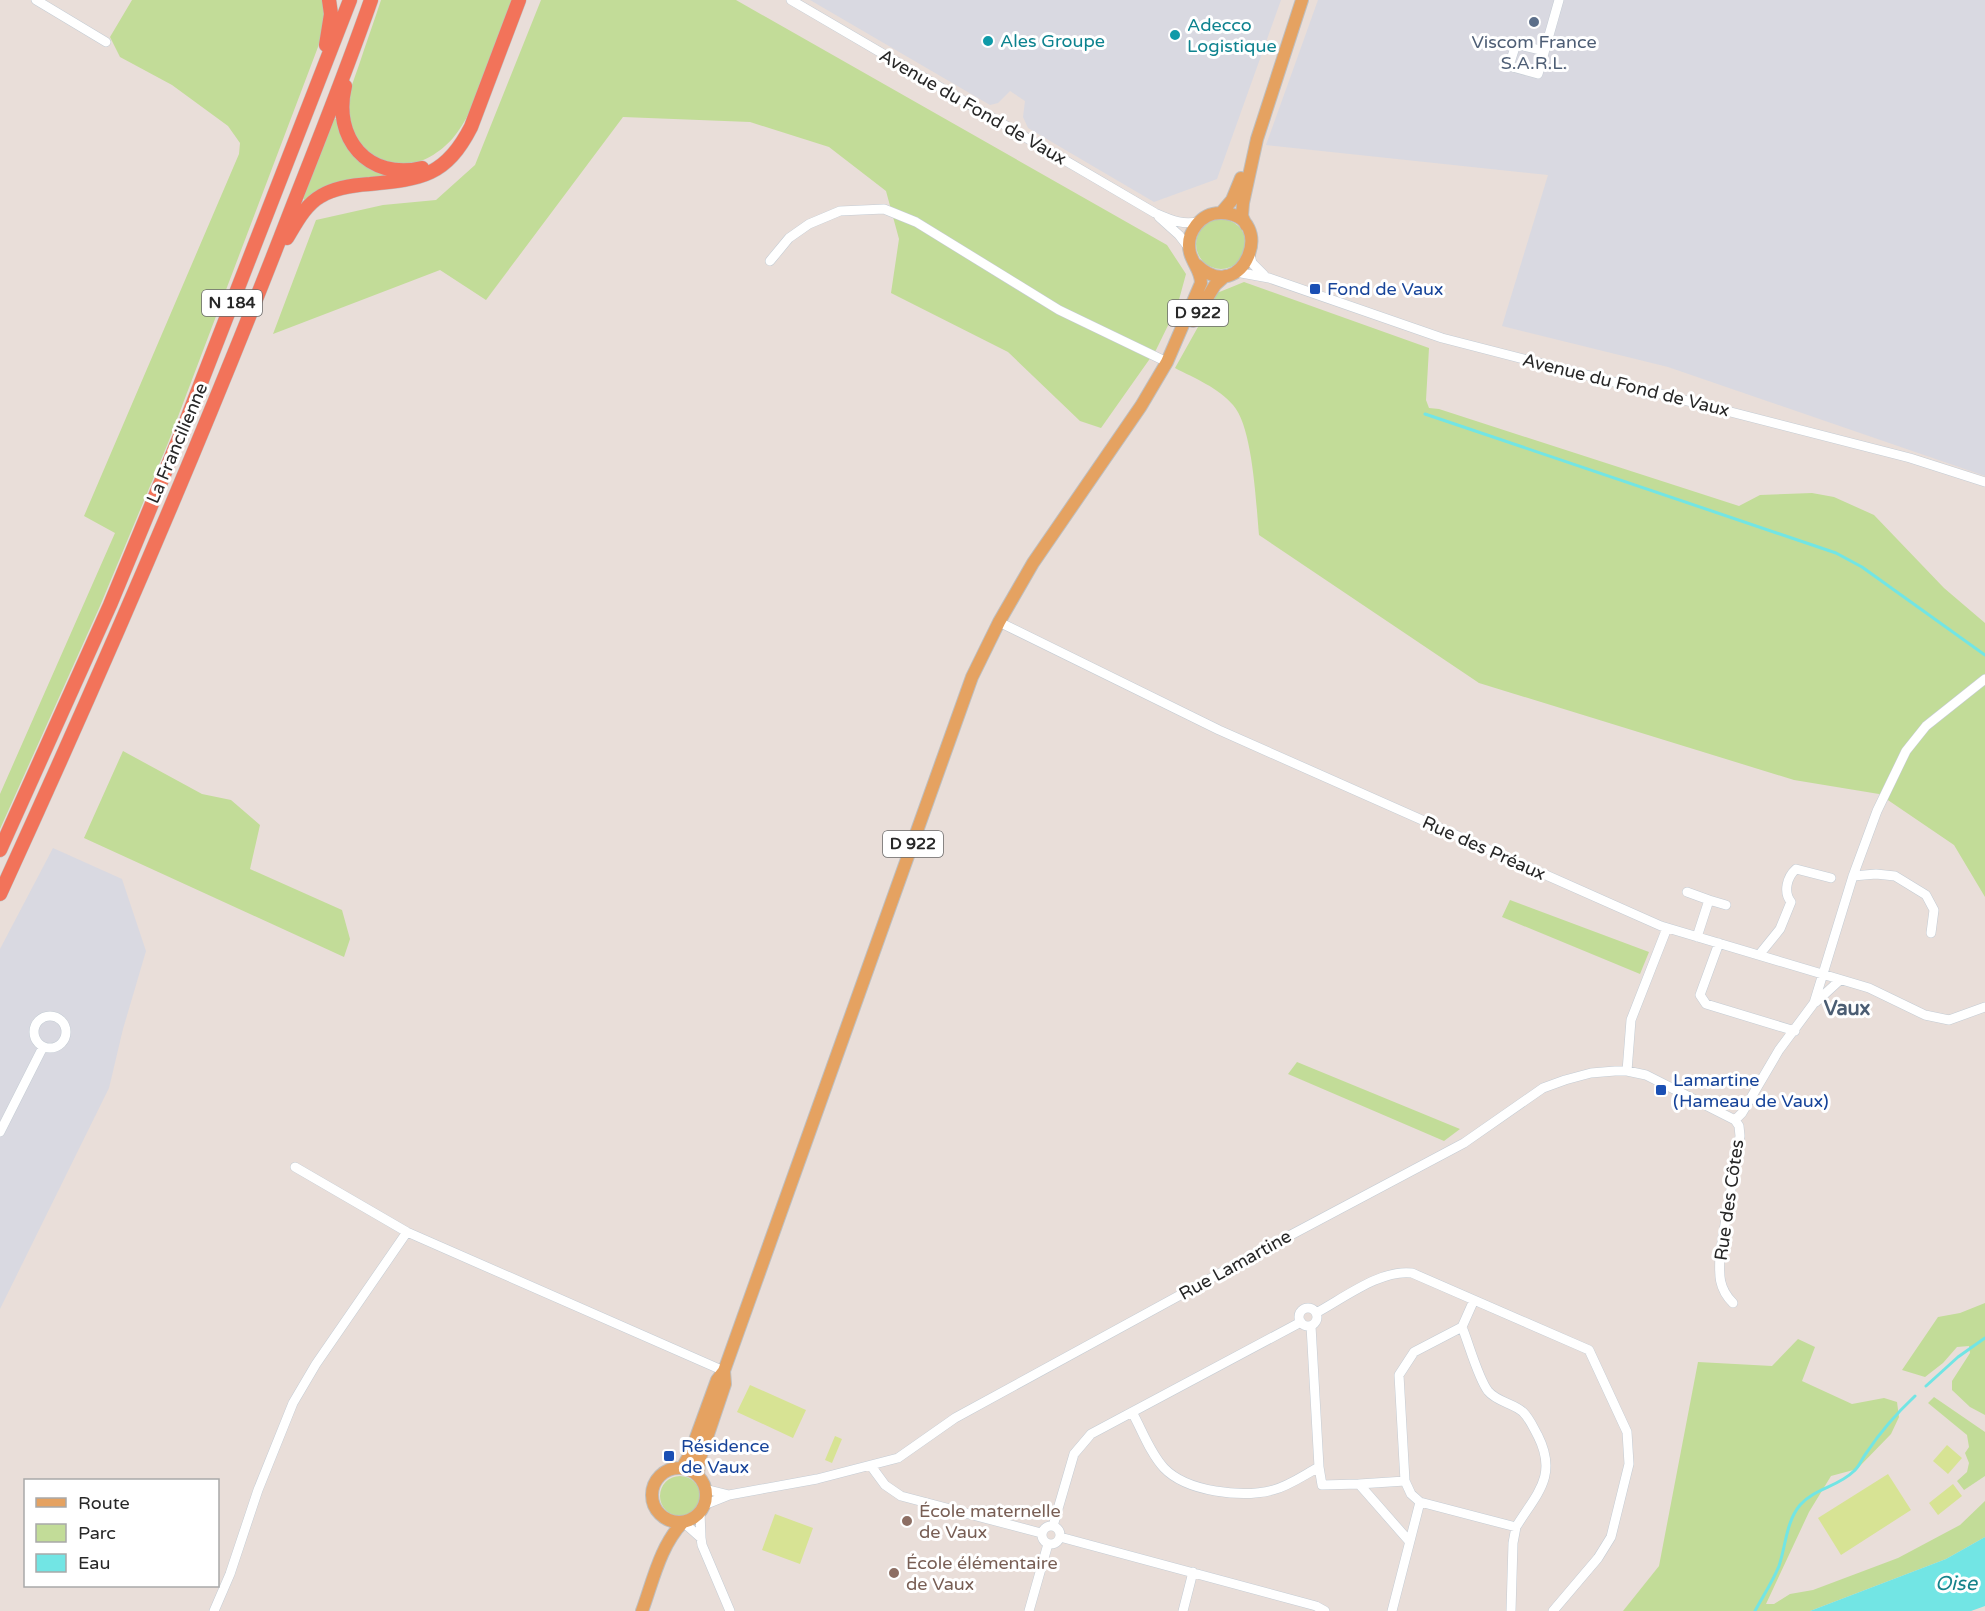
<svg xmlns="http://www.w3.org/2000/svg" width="1985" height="1611" font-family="'Varela Round',sans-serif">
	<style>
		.industrial { fill: #d9d9e1 }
		.green { fill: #c2dc98 }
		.pitch { fill: #d7e394 }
		.water { fill: #72e5e4 }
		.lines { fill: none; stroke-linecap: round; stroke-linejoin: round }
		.stream { stroke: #72e5e4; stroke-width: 3 }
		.minor-casing { stroke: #c4ccd4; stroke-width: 10 }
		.major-casing { stroke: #bebebe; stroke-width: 14 }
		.highway-casing { stroke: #bebebe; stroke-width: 15 }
		.minor { stroke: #fff; stroke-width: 9 }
		.major { stroke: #e5a261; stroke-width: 12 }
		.highway { stroke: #f2735a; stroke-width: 14 }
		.service-dot { fill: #5c6f8a; stroke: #fff; stroke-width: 2 }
		.culture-dot { fill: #0f9aa8; stroke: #fff; stroke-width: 2 }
		.transit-dot { fill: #1a4fb4; stroke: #fff; stroke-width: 2 }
		.education-dot { fill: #8d6e63; stroke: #fff; stroke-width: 2 }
		.labels { text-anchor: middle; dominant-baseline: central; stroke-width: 6; stroke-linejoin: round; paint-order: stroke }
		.shield { fill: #fff; stroke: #686868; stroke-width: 1.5 }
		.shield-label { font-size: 16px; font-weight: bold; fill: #272727 }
		.culture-label { font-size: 18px; fill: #0d838f; stroke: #fff; text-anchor: start }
		.service-label { font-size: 18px; fill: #4e5e75; stroke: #fff }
		.street-label { font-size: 18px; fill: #272727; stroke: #fff }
		.transit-label { font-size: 18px; fill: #164399; stroke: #fff; text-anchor: start }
		.education-label { font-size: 18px; fill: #785e54; stroke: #fff; text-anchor: start }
		.neighbourhood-label { font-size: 20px; font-weight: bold; fill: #4b5d73; stroke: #fff }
		.water-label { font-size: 20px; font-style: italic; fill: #16838b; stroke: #fff }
	</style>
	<rect width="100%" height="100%" fill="#e9ded9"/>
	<!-- industrial -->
	<path class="industrial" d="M810,0H1281L1217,179L1154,202L1028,128L1023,117L1025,101L1010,91L998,103L990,105Z
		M1318,0H1985V476L1668,367L1502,326L1548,175L1266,145Z
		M53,848L122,879L146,951L123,1029L109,1088L0,1309V949Z"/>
	<!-- green -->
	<path class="green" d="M132,0H325V19L318,47L168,443L100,606L0,829V794L115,533L84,516L239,154L240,143L228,126L172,85L120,57L110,37Z
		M381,0H513C498,39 479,107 453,138C438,155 416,168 393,163C366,158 344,133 347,104C349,91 355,77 359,65C366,43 374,22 381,0Z
		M541,0H736L1167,245L1186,274L1177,307L1156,350L1101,428L1080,421L1008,352L891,293L899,239L886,191L829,147L750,122L623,117L486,300L440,270L273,334L316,220L383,205L436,200L475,165Z
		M334,119H336L343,138L389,175V177L305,201L303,198Z
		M1196 244a25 25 0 1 1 50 0a25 25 0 1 1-50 0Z
		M1244,282L1429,348L1426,400L1429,408L1439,409L1739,506L1760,495L1812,493L1834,497L1874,515L1944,588L1985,623V897L1954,845L1879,794L1794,780L1479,683L1259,535C1256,504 1253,427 1233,405C1219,388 1194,378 1175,368L1217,293Z
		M123,751L202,794L231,800L260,825L250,869L342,910L350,939L344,957L84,838Z
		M1510,900L1649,952L1640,974L1502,917Z
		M1297,1062L1460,1129L1444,1141L1288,1074Z
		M1985,1303V1415L1970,1407L1952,1390V1381L1970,1353L1969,1346L1957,1347L1943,1363L1925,1377L1902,1370L1938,1317L1960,1313Z
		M1798,1339L1815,1347L1802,1381L1852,1404L1884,1398L1897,1402L1899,1417L1891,1434L1857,1469L1831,1476L1809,1512L1766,1604H1774L1790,1594L1813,1590L1898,1558L1960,1525L1985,1501V1537L1946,1559L1810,1611H1623L1659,1566L1698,1362L1772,1366Z
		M1934,1397L1985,1432V1476L1964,1490L1957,1481L1967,1472L1969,1463L1965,1453L1969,1447L1967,1435L1928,1403Z
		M660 1496a20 20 0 1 1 40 0a20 20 0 1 1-40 0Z"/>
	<!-- pitch -->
	<path class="pitch" d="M750,1385L806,1410L793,1438L737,1412Z
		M835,1436L842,1439L832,1463L825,1460Z
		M1947,1445L1962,1458L1948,1474L1933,1461Z
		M1888,1474L1911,1510L1841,1555L1818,1518Z
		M1953,1484L1962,1496L1938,1515L1929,1503Z
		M775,1514L813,1528L800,1564L762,1550Z"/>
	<!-- water -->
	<path class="water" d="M1985,1537V1606L1971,1611H1810L1946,1559Z"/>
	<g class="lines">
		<!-- stream -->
		<path class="stream" d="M1425,414L1836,553L1862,567L1985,655
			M1926,1386L1958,1357L1985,1338
			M1755,1611C1763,1596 1773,1581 1779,1566C1786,1545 1786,1522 1800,1505C1815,1488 1838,1487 1854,1471C1860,1466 1862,1458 1867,1452C1881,1431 1897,1413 1915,1396"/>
		<defs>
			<path id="minor" d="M36,0L106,42
				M791,0L1155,213C1171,220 1184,226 1200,221
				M1544,51L1516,44L1509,66L1538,74L1559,0
				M1159,217L1179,235L1189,248
				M1250,255L1252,263L1264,275
				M770,261L789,238L809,224L840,211L884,209L916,222L1059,310L1167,362
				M1236,272L1269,278L1442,338L1910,458L1985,482
				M999,622L1219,730L1661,926L1869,988L1925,1015L1949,1020L1985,1007
				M1853,876L1876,874L1895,876L1926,895L1934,910L1931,933
				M1687,892L1709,900
				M1697,937L1709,900L1726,905
				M1719,943L1700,995L1706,1004L1795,1031
				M1759,955L1780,929L1791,902C1783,892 1787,877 1796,869L1831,878
				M1816,1002L1840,980
				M34 1032a16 16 0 1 1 32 0a16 16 0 1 1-32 0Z
				M1627,1071L1631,1020L1667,928
				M1735,1120L1742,1113L1779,1050L1814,1003L1853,876L1877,811L1906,751L1926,726L1985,679
				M0,1132L43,1047
				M295,1167L407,1232L724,1371
				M1733,1303C1718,1288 1719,1274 1720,1254L1740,1136L1739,1126L1735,1120
				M1299 1317a9 9 0 1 1 18 0a9 9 0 1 1-18 0Z
				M1316,1313C1344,1298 1381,1269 1412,1273L1589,1350L1627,1432L1629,1464L1611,1537L1598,1558L1553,1611
				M1462,1327C1469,1344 1478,1378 1488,1391C1497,1402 1513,1403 1523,1412C1530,1419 1533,1427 1538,1436C1558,1476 1537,1493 1516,1527L1420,1502L1411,1494L1405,1481L1399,1375L1414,1352L1462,1327L1474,1300
				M1132,1412C1142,1430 1150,1453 1164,1468C1187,1492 1242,1498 1273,1490C1289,1486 1304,1475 1319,1467L1311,1326
				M871,1466L885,1485L901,1496L1041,1533
				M1319,1467L1322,1485L1359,1484L1409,1541
				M1359,1484L1405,1481
				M729,1495L817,1479L898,1458L955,1418L1270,1246L1464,1143L1543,1088L1565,1080L1591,1073L1615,1071H1627L1646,1075L1735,1120
				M704,1505L729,1495L705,1489
				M683,1522L701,1538L700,1512
				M1042 1535a9 9 0 1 1 18 0a9 9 0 1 1-18 0Z
				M1053,1526L1074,1454L1091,1434L1301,1322
				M1060,1537L1316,1606L1325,1611
				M701,1538L702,1545L730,1611
				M214,1611L230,1574L258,1490L293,1403L316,1364L407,1232
				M1029,1611L1048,1544
				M1183,1611L1193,1572
				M1392,1611L1420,1502
				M1511,1611L1513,1543L1516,1527"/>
			<path id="major" d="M1221,213L1232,200L1241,178
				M1246,225L1242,216L1243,203L1257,139L1302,0
				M1193,321L1215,285L1225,276
				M682,1468L690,1454L717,1380L724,1371L972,677L999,622L1033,563L1141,406L1167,362L1201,283C1201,271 1193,264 1190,253C1185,233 1201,212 1222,213C1279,215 1243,309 1197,265
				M652 1495a27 27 0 1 1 54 0a27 27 0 1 1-54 0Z
				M698,1476L699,1461L725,1384L724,1371
				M642,1611C653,1581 660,1546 683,1522"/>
			<path id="highway" d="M326,45L331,14L329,0
				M345,86C332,138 368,181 422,168
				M287,238C296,223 305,205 321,196C336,187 354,185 370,184C422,179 446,176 471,127L519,0
				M0,850L110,605L185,424L350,0
				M0,894C104,667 203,438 293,205C320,137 347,69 371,0"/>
		</defs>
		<!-- minor casing -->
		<use href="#minor" class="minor-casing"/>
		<!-- major casing -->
		<use href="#major" class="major-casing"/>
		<!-- highway casing -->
		<use href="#highway" class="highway-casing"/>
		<!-- minor -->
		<use href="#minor" class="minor"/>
		<!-- major -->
		<use href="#major" class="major"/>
		<!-- highway -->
		<use href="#highway" class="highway"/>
	</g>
	<!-- markers -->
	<circle class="service-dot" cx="1534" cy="22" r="6"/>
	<g class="culture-dot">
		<circle cx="1175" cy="35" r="6"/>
		<circle cx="988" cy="41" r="6"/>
	</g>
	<g class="transit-dot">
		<rect x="1309" y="283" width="12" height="12" rx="3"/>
		<rect x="1655" y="1084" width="12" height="12" rx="3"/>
		<rect x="663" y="1450" width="12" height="12" rx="3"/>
	</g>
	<g class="education-dot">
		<circle cx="907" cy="1521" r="6"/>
		<circle cx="894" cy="1573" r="6"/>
	</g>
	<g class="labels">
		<!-- shield labels -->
		<g class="shield">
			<rect x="202" y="290" width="60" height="26" rx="4.5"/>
			<rect x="1168" y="300" width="60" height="26" rx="4.5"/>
			<rect x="883" y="831" width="60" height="26" rx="4.5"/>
		</g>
		<g class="shield-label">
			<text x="232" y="303">N 184</text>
			<text x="1198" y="313">D 922</text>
			<text x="913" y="844">D 922</text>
		</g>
		<!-- culture labels -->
		<g class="culture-label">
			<text x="1187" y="25">Adecco<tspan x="1187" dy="21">Logistique</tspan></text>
			<text x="1000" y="41">Ales Groupe</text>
		</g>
		<!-- service labels -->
		<g class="service-label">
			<text x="1534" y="42">Viscom France<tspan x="1534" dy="21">S.A.R.L.</tspan></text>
		</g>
		<!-- street labels -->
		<g class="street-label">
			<text transform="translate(973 107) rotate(30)">Avenue du Fond de Vaux</text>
			<text transform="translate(1626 385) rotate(14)">Avenue du Fond de Vaux</text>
			<text transform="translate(177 443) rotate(-67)">La Francilienne</text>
			<text transform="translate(1484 848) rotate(24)">Rue des Préaux</text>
			<text transform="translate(1729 1200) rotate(-82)">Rue des Côtes</text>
			<text transform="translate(1235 1265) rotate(-29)">Rue Lamartine</text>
		</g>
		<!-- transit labels -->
		<g class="transit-label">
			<text x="1327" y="289">Fond de Vaux</text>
			<text x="1673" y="1080">Lamartine<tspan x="1673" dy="21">(Hameau de Vaux)</tspan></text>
			<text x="681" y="1446">Résidence<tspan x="681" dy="21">de Vaux</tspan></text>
		</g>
		<!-- education labels -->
		<g class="education-label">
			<text x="919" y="1511">École maternelle<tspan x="919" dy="21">de Vaux</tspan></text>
			<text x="906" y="1563">École élémentaire<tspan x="906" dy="21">de Vaux</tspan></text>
		</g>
		<!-- neighbourhood labels -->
		<g class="neighbourhood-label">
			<text x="1847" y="1009">Vaux</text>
		</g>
		<!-- water labels -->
		<g class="water-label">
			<text x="1956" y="1584">Oise</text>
		</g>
	</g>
	<!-- legend -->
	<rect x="24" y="1479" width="195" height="108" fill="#ffffff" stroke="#a9a9a9" stroke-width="1.5"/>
	<rect x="36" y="1498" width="30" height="9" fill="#e5a261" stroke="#a9a9a9" stroke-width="1.5"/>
	<text x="78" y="1509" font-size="18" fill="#272727">Route</text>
	<rect x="36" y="1524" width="30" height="18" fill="#c2dc98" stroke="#a9a9a9" stroke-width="1.5"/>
	<text x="78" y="1539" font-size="18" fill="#272727">Parc</text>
	<rect x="36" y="1554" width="30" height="18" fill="#72e5e4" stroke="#a9a9a9" stroke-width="1.5"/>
	<text x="78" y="1569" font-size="18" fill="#272727">Eau</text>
</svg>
